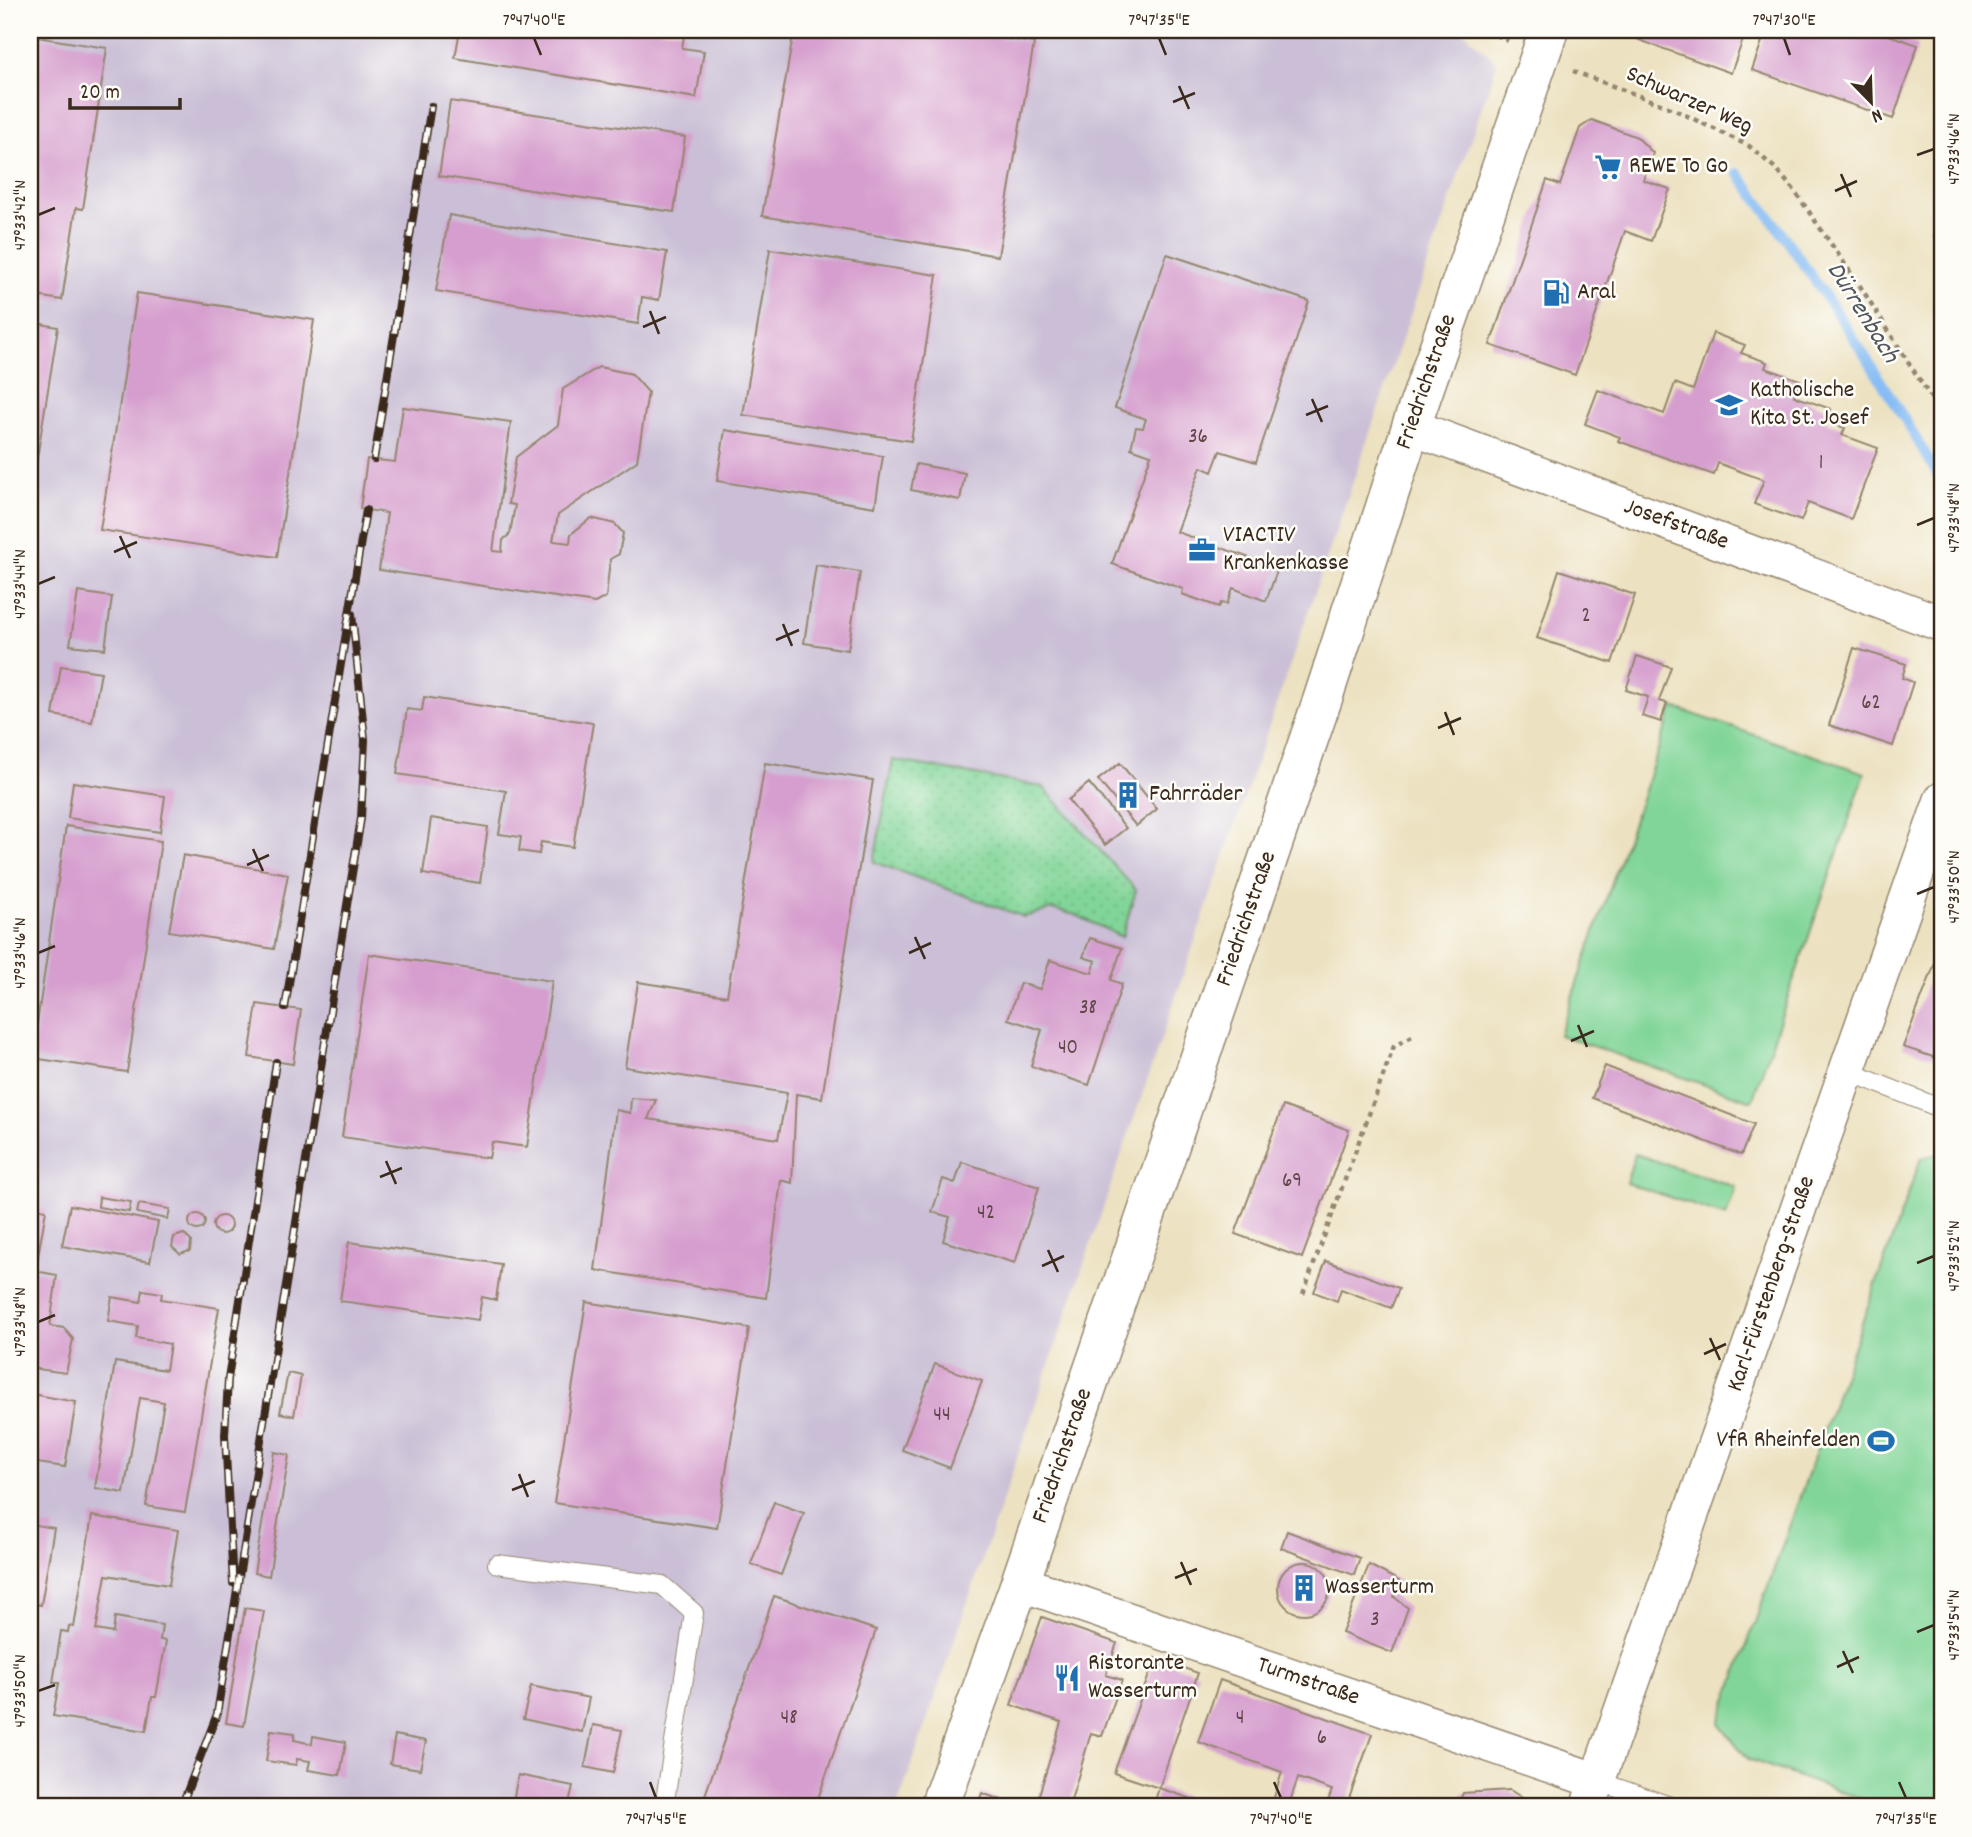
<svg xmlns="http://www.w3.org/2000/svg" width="1972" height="1837" font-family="Dekko,sans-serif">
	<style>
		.industrial { fill: #cabfd6 }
		.grass { fill: url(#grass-dots); stroke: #5e805b; stroke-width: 2 }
		.pitch { fill: #81d598; stroke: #5e805b; stroke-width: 2 }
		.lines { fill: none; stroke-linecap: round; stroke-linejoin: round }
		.stream { stroke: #84bbf4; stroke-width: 10 }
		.building { fill: #d69ece }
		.service-casing { stroke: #94866f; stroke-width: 20 }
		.minor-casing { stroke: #94866f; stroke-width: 38 }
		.primary-casing { stroke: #94866f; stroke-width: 41 }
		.path { stroke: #94866f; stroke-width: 4.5; stroke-dasharray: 5 5; stroke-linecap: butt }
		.service { stroke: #fff; stroke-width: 18 }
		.minor { stroke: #fff; stroke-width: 35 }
		.primary { stroke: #fff; stroke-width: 38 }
		.rail-casing { stroke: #3b2a1e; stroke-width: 8 }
		.rail { stroke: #fdfcf7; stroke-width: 5; stroke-dasharray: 16; stroke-linecap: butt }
		.ticks { fill: none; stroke: #3b2a1e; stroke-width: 2.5 }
		.labels { text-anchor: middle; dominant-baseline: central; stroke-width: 5; stroke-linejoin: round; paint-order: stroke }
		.number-label { font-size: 21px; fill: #62474a }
		.street-label { font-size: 24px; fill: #3b2a1e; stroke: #fdfcf7 }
		.poi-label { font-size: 24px; fill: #3b2a1e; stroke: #fdfcf7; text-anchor: start }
		.water-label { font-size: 26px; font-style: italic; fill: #51565e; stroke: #fdfcf7 }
		.neatline { fill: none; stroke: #3b2a1e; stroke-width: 2.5 }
		.ticks-label { font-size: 18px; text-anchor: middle; fill: #3b2a1e }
	</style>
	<defs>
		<pattern id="grass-dots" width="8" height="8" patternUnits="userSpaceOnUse" patternTransform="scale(1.75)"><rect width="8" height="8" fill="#81d598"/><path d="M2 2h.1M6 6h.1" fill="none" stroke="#70b783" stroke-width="1.8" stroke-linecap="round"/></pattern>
	</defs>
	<rect width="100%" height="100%" fill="#fdfcf7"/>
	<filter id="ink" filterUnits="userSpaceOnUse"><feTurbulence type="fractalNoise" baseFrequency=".0143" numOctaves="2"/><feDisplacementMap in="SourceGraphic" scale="14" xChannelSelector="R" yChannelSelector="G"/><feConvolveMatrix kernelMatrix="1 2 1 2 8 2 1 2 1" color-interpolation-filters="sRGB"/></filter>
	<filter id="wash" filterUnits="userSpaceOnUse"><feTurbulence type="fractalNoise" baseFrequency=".00686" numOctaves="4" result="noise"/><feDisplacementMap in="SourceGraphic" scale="28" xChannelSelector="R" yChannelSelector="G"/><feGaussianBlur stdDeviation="1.57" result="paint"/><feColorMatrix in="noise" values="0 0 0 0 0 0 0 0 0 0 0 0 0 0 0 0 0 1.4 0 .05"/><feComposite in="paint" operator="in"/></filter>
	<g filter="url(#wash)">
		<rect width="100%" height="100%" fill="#ece1c0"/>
		<!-- industrial -->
		<path class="industrial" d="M30,30H1462L1497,63L897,1807H30Z"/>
		<!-- grass -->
		<path class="grass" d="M893,760L1043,787L1136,890L1122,937L1076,915L1052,909L1024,917L874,862Z"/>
		<!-- pitch -->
		<path class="pitch" d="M1673,707L1865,773L1752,1101L1559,1035Z
			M1942,1153V1807H1883L1748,1759L1719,1723L1921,1158Z
			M1635,1154L1736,1187L1726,1216L1626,1183Z"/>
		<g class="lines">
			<!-- stream -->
			<path class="stream" d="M1738,173C1812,272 1880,375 1942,482"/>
		</g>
		<g id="blocks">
			<!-- building -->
			<path class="building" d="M460,30H685L682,48L704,51L696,98L455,58Z
				M794,30H954L1034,43L998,256L762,216Z
				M1643,30H1733L1745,34L1731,73L1639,40Z
				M1766,30H1874L1918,45L1893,119L1752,70Z
				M30,36L107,48L83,209L76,208L62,300L30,295Z
				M450,101L685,137L674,212L439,176Z
				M1592,120L1637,137L1653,153L1643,180L1670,189L1651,241L1625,231L1575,375L1490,345L1547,180L1560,185L1580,128Z
				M449,215L667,252L659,300L642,297L638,324L436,291Z
				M1939,222L1942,223V238L1934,236Z
				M770,249L937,275L911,441L743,415Z
				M1167,254L1309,301L1256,462L1220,451L1212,472L1201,467L1177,532L1278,568L1266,601L1233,588L1227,604L1221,603L1219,607L1182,594L1183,589L1112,564L1151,455L1131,448L1136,427L1143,428L1146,419L1115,408Z
				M137,293L314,320L277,557L100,530Z
				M30,322L58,327L31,496L30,495Z
				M1713,333L1745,345L1741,353L1767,362L1765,368L1800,380L1794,396L1831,409L1826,422L1845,428L1842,435L1878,448L1851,519L1808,503L1801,521L1754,504L1764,480L1718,463L1714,475L1618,441L1620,437L1585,424L1598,390L1664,414L1675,383L1693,390Z
				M599,367L632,374L648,392L637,461L558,515L553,541L570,543L571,534L591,518L615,524L623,533L619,554L610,559L606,597L595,603L379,570L387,513L360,509L367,459L395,462L403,407L511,422L493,551L502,552L503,540L510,534L515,505L508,504L516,457L558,425L563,389Z
				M725,430L883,456L875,507L717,481Z
				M916,464L965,473L960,500L911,490Z
				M816,565L860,572L848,650L804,643Z
				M1559,570L1635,595L1612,663L1537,638Z
				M78,592L112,597L105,649L70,645Z
				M1854,648L1906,664L1902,678L1913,682L1893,746L1829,725Z
				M1637,656L1671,667L1659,701L1667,703L1661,722L1642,716L1648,697L1626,690Z
				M61,666L101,672L92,722L53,715Z
				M424,697L593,723L573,847L541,842L539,854L519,851L521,837L499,834L506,791L397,774L407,709L422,711Z
				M765,763L873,780L822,1098L796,1094L792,1183L781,1180L766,1298L595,1270L616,1110L630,1113L631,1098L656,1100L648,1119L778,1139L787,1093L625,1067L638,982L727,996Z
				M1120,763L1157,809L1136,826L1098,780Z
				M73,782L165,796L160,832L68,818Z
				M1089,783L1126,828L1105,845L1068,800Z
				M431,818L488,827L480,883L423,874Z
				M66,826L161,841L127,1072L32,1058Z
				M183,855L288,874L274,949L169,931Z
				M1090,938L1122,948L1111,980L1122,984L1089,1085L1031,1066L1042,1030L1008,1019L1020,983L1040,989L1050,960L1092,973L1096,961L1083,957Z
				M1942,945V1060L1903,1047Z
				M369,954L552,981L527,1147L492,1142L489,1158L342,1137Z
				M257,1004L301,1010L293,1064L249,1057Z
				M1605,1066L1754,1124L1741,1155L1592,1098Z
				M1283,1106L1349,1130L1302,1258L1235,1234Z
				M962,1162L1039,1187L1015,1263L943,1241L950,1217L932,1212L943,1179L955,1183Z
				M99,1197L131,1202L129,1212L98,1207Z
				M139,1204L170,1209L168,1219L137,1213Z
				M70,1205L158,1222L150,1262L62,1246Z
				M30,1207L46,1210L38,1256L30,1254Z
				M189 1222a8 8 0 1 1 16 0a8 8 0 1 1-16 0Z
				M213 1225a9 9 0 1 1 18 0a9 9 0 1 1-18 0Z
				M184,1234L191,1241L190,1251L180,1254L172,1247L174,1237Z
				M349,1242L501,1264L496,1300L482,1297L478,1320L340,1301Z
				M1326,1261L1399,1288L1391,1308L1341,1289L1337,1301L1314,1292Z
				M30,1270L57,1275L50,1326L64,1328L73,1339L66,1373L30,1368Z
				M143,1290L162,1293L161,1299L219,1308L185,1512L146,1506L164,1402L140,1398L124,1493L95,1488L115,1362L166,1370L170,1344L136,1338L138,1326L108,1321L112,1297L141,1302Z
				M586,1302L749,1328L717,1528L554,1503Z
				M935,1364L982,1381L950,1468L902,1450Z
				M288,1373L301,1376L294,1416L280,1413Z
				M32,1394L76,1402L65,1467L30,1462Z
				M274,1452L289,1455L269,1576L254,1573Z
				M774,1502L804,1513L781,1575L751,1564Z
				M92,1516L178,1530L169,1585L106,1575L96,1630L113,1633L115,1617L162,1625L160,1640L166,1641L156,1697H152L146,1731L53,1716L59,1683H53L61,1631L68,1632L69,1626L74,1627Z
				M30,1524L54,1528L41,1605L30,1603Z
				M1287,1531L1360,1558L1354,1575L1281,1548Z
				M1278 1588a26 26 0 1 1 52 0a26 26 0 1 1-52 0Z
				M1369,1565L1399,1581L1394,1597L1408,1608L1392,1653L1342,1633Z
				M774,1596L876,1630L815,1807H701Z
				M245,1608L264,1611L244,1726L226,1723Z
				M1042,1617L1117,1643L1106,1675L1122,1680L1102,1736L1091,1733L1069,1807L1036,1805L1061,1722L1011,1705Z
				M1155,1658L1198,1673L1159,1788L1114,1773Z
				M1220,1680L1372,1734L1346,1807H1326L1332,1790L1298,1778L1288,1807H1271L1282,1772L1198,1742Z
				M531,1686L589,1698L582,1732L523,1719Z
				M593,1725L622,1730L613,1773L585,1767Z
				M271,1730L295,1733L294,1740L312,1744L313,1736L346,1742L340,1775L308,1770L310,1761L297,1759L296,1765L266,1761Z
				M395,1735L426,1741L420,1769L390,1764Z
				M518,1775L573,1786L568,1807H512Z
				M1159,1788L1216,1807H1153Z
				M1510,1790L1524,1799V1807H1457L1463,1793Z
				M982,1793L1020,1807H977Z"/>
		</g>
	</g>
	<g filter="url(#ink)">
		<use href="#blocks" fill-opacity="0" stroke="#94866f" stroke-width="2"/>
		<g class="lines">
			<defs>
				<path id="service" d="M1847,1071L1942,1109
					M497,1564L662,1585L694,1613L664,1807
					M1597,1781L1673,1807"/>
				<path id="minor" d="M1411,427L1942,624
					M1020,1583L1597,1781
					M1588,1807L1942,800"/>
				<path id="primary" d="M939,1807L1020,1583L1323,698L1411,427L1549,30"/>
			</defs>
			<!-- service casing -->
			<use href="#service" class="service-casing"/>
			<!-- minor casing -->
			<use href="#minor" class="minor-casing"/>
			<!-- primary casing -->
			<use href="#primary" class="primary-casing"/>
			<!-- path -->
			<path class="path" d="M1487,30L1508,41
				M1573,71L1671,108L1749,146L1775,168L1794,190L1860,286L1942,415
				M1303,1294L1394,1046L1414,1035"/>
			<!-- service -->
			<use href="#service" class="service"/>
			<!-- minor -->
			<use href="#minor" class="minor"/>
			<!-- primary -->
			<use href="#primary" class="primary"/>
			<defs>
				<path id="rail" d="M374,459L431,106
					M285,1008L366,510
					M233,1583L225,1435L228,1379L276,1062
					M181,1807L217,1714L361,818L365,740L352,614"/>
			</defs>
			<!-- rail casing -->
			<use href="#rail" class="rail-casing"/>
			<!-- rail -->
			<use href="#rail" class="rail"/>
		</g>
	</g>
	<!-- ticks -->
	<path class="ticks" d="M534,38L541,55M1159,38L1166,55M1784,38L1790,55M1179,86L1189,109M1173,102L1195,93M1917,155L1934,149M1841,174L1851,197M1835,191L1857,181M38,215L55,208M650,311L659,334M643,327L666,317M1312,399L1322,422M1306,415L1328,406M1917,525L1934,518M120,536L130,558M114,552L137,542M38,584L55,577M783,624L792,646M776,640L799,630M1445,712L1454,735M1438,728L1461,718M253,849L263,871M247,865L269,855M1917,894L1934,887M915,937L925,959M38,953L55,946M909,953L931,943M1578,1025L1587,1047M1571,1041L1594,1031M386,1161L396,1184M380,1177L402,1168M1048,1250L1058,1272M1917,1263L1934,1256M1042,1266L1064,1256M38,1322L55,1315M1710,1338L1720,1360M1704,1354L1726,1344M519,1474L528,1497M512,1490L535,1481M1181,1562L1191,1585M1175,1578L1197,1569M1917,1632L1934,1625M1843,1651L1853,1673M1837,1667L1859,1657M38,1691L55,1685M650,1782L656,1798M1274,1782L1281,1798M1899,1782L1906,1798"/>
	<!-- icons -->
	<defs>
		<symbol id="supermarket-bare" viewBox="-9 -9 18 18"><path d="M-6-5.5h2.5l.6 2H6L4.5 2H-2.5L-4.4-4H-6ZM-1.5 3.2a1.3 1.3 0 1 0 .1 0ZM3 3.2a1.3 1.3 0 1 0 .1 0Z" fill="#1f6fb2" stroke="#fdfcf7" stroke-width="2.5" paint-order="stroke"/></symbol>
		<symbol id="fuel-bare" viewBox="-9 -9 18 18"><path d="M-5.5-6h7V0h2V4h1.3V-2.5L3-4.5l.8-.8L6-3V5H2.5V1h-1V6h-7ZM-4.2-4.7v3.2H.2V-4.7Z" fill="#1f6fb2" stroke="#fdfcf7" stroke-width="2.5" paint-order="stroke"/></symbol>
		<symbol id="school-bare" viewBox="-9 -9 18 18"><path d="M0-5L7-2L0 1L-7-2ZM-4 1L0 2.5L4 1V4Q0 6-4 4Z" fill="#1f6fb2" stroke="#fdfcf7" stroke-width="2.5" paint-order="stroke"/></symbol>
		<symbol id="office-bare" viewBox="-9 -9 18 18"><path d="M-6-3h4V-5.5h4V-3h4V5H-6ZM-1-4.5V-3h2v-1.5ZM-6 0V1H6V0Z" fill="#1f6fb2" stroke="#fdfcf7" stroke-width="2.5" paint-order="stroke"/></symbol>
		<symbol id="building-bare" viewBox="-9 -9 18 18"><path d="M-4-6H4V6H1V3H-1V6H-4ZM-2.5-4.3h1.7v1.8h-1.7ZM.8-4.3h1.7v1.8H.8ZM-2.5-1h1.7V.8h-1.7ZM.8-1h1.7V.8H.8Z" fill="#1f6fb2" stroke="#fdfcf7" stroke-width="2.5" paint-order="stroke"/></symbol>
		<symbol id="stadium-bare" viewBox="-9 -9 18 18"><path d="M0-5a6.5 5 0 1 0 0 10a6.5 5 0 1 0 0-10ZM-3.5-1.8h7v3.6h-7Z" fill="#1f6fb2" stroke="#fdfcf7" stroke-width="2.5" paint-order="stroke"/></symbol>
		<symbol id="restaurant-bare" viewBox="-9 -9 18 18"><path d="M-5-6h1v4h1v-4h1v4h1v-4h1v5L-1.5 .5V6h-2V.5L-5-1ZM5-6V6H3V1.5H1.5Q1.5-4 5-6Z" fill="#1f6fb2" stroke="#fdfcf7" stroke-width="2.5" paint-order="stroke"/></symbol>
	</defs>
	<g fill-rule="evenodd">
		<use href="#supermarket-bare" x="1589" y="148" width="38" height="38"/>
		<use href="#fuel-bare" x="1537" y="274" width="38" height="38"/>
		<use href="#school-bare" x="1710" y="386" width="38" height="38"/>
		<use href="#office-bare" x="1183" y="531" width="38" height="38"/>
		<use href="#building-bare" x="1109" y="776" width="38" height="38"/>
		<use href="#stadium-bare" x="1862" y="1422" width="38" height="38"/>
		<use href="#building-bare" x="1285" y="1569" width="38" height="38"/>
		<use href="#restaurant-bare" x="1048" y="1659" width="38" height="38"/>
	</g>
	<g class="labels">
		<!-- number labels -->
		<g class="number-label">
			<text x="1198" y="438">36</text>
			<text x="1821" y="464">1</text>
			<text x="1586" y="617">2</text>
			<text x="1871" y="704">62</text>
			<text x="1088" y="1009">38</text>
			<text x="1068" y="1049">40</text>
			<text x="1292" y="1182">69</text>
			<text x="986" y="1214">42</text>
			<text x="942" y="1416">44</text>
			<text x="1375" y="1621">3</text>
			<text x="789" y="1719">48</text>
			<text x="1240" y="1719">4</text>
			<text x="1322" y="1739">6</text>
		</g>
		<!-- street labels -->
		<g class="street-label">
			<text transform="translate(1689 101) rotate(24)">Schwarzer Weg</text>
			<text transform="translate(1427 382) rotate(-71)">Friedrichstraße</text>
			<text transform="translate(1676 525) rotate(20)">Josefstraße</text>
			<text transform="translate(1247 919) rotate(-71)">Friedrichstraße</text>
			<text transform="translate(1772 1284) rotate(-71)">Karl-Fürstenberg-Straße</text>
			<text transform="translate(1063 1456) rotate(-71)">Friedrichstraße</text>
			<text transform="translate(1308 1682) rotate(19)">Turmstraße</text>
		</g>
		<!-- poi labels -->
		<g class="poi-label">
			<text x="1629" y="167">REWE To Go</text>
			<text x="1577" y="293">Aral</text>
			<text x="1750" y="391">Katholische<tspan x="1750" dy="28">Kita St. Josef</tspan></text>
			<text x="1223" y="536">VIACTIV<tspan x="1223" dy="28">Krankenkasse</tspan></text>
			<text x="1149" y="795">Fahrräder</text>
			<text x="1860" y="1441" text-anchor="end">VfR Rheinfelden</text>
			<text x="1325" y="1588">Wasserturm</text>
			<text x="1088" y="1664">Ristorante<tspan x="1088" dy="28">Wasserturm</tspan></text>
		</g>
		<!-- water labels -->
		<g class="water-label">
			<text transform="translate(1862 313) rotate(58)">Dürrenbach</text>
		</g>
	</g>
	<!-- margin -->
	<rect width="1972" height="1837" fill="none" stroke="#fdfcf7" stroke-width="77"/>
	<!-- north arrow -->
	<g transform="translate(1871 102) rotate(157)" stroke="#fdfcf7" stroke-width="5" paint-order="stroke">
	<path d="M0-5L12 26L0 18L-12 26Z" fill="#3b2a1e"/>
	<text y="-10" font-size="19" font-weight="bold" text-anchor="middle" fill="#3b2a1e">N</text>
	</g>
	<!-- scale -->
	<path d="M70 98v10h110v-10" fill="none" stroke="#3b2a1e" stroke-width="3.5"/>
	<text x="80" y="98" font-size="21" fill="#3b2a1e" stroke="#fdfcf7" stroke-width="5" paint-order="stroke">20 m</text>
	<rect x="38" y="38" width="1896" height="1760" class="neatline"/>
	<g class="ticks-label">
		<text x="534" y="25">7°47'40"E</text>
		<text x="1159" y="25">7°47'35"E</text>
		<text x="1784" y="25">7°47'30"E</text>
		<text transform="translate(1953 149) rotate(-90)" y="6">47°33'46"N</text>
		<text transform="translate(19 215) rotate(-90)" y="6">47°33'42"N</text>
		<text transform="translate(1953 518) rotate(-90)" y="6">47°33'48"N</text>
		<text transform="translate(19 584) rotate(-90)" y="6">47°33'44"N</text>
		<text transform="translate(1953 887) rotate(-90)" y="6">47°33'50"N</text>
		<text transform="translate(19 953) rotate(-90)" y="6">47°33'46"N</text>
		<text transform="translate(1953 1256) rotate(-90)" y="6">47°33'52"N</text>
		<text transform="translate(19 1322) rotate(-90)" y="6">47°33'48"N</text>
		<text transform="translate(1953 1625) rotate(-90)" y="6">47°33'54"N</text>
		<text transform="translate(19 1691) rotate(-90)" y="6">47°33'50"N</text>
		<text x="656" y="1824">7°47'45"E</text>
		<text x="1281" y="1824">7°47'40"E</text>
		<text x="1906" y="1824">7°47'35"E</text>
	</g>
</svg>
